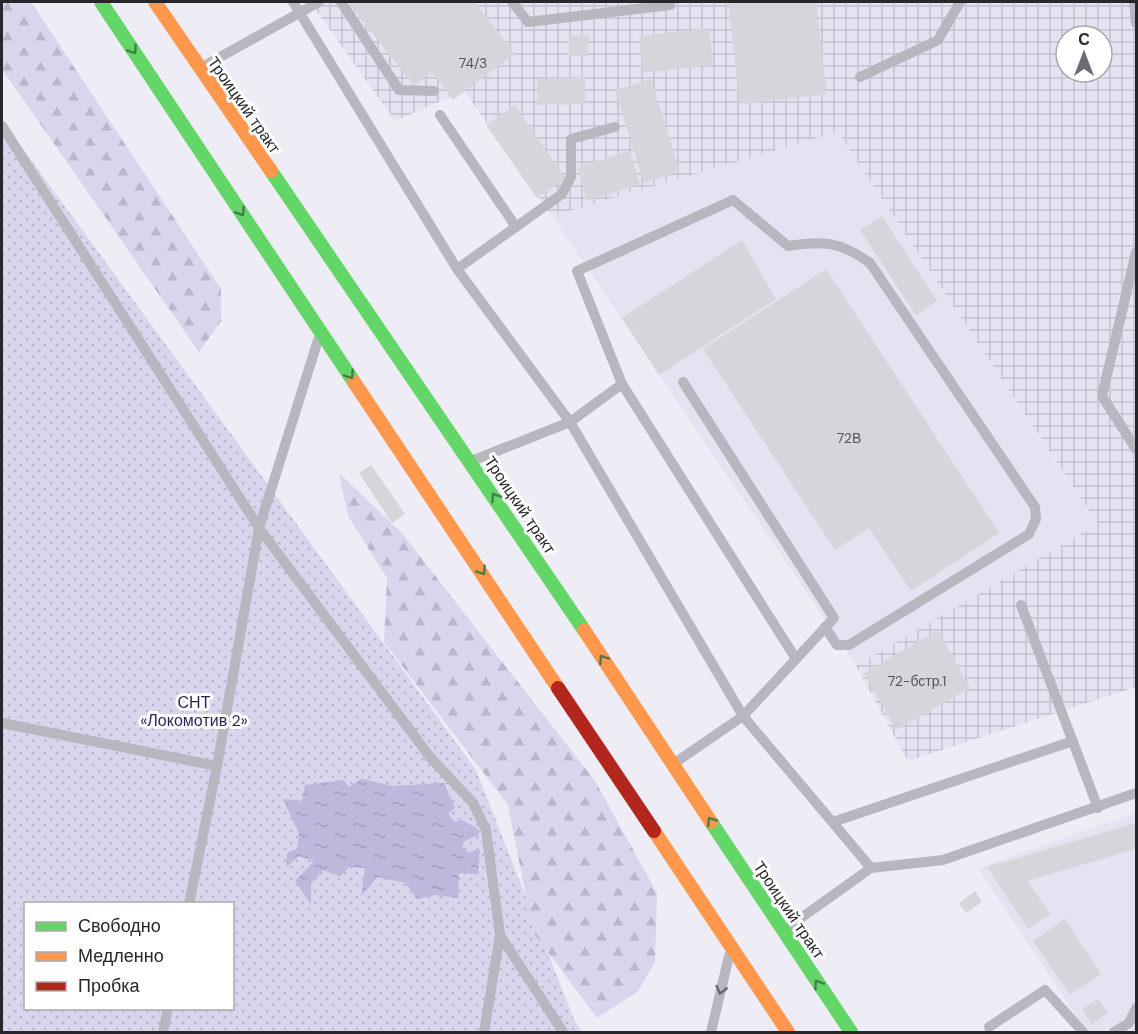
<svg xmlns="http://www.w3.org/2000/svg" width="1138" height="1034" font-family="'DM Sans',sans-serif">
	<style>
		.built { fill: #e5e2f2 }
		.industrial { fill: url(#industrial-grid); fill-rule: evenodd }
		.green { fill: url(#green-dots); fill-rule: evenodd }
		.forest { fill: url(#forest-firs) }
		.water { fill: url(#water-ripples) }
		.building { fill: #d6d5db }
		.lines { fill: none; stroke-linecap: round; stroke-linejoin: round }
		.lane { stroke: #b8b6be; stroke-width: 10 }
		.fast { stroke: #63d668; stroke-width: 14 }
		.slow { stroke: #ff974d; stroke-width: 14 }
		.jam { stroke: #b3261e; stroke-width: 14 }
		.oneway { stroke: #457e4a }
		.oneway2 { stroke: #68676d }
		.labels { text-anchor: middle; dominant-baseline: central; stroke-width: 6; stroke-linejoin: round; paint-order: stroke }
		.number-label { font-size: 14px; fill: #545459 }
		.street-label { font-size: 16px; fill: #27262b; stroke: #fff }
		.park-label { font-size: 16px; fill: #311d58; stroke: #fff }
	</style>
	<defs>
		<pattern id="industrial-grid" width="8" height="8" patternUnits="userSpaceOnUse" patternTransform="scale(1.5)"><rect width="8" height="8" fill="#e5e2f2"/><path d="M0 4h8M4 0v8" fill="none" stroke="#c4c2d0"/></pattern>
		<pattern id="green-dots" width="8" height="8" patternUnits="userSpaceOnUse" patternTransform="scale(1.5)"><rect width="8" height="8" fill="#dad4ed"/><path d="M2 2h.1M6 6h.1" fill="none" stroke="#bbb6cb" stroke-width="1.8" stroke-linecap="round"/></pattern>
		<pattern id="forest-firs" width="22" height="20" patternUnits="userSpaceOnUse" patternTransform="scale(1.5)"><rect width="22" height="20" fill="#dad4ed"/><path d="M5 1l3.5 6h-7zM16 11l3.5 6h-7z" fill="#bbb6cb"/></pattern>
		<pattern id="water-ripples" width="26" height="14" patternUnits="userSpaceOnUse" patternTransform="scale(1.5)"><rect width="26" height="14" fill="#c0b7dc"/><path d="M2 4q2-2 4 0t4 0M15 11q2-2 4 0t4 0" fill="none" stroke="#a59dbd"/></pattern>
	</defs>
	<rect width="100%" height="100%" fill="#eeecf4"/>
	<!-- built -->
	<path class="built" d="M838,132L1098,525L856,666L552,216Z
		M1136,813V1032H1087L978,868Z"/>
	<!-- industrial -->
	<path class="industrial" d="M310,2H1136V687L908,761L856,666L1098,524L838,132L552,216L464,91L395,121ZM1066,36H1102V72H1066Z"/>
	<!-- green -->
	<path class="green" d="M2,120L476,770L575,1022L582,1032H2ZM26,904H232V1008H26Z"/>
	<!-- forest -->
	<path class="forest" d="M2,2H31L221,289V321L199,352L2,69Z
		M339,473L401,532L595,781L657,893L655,962L638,991L597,1018L533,932L508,805L384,642L387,578L348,516Z"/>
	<!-- water -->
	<path class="water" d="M361,779L394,786L444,783L455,808L448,813L454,822L462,820L480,830L478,835L465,841L462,846L468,852L480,849L478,874L459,873L458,898L435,895L417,899L406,883L377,877L361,897L365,868L349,867L340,876L323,870L311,884V904L295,881L314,861L299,856L286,867L287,853L297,849L299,833L283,799L302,801L305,785L344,780L349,787Z"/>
	<!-- building -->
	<path class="building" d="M348,2H475L515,54L453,100L432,72L414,86Z
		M728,2H816L827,94L740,104Z
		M709,28L713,65L643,73L639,36Z
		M569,35H589L588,56H569Z
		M585,77L586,104L538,105L537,79Z
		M651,79L680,171L644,183L615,90Z
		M515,105L566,179L537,198L486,125Z
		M630,151L640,184L587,201L577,167Z
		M882,216L937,301L916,315L860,230Z
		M742,240L776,299L659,375L622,318Z
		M826,269L999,533L911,591L869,528L835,550L703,349Z
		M371,465L405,514L392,523L359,473Z
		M938,630L970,688L896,730L864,673Z
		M1136,823V849L1027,881L1051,914L1028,929L987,867Z
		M975,891L982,902L966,913L959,903Z
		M1065,919L1101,974L1070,995L1033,941Z
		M1098,999L1108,1013L1092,1024L1082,1009Z"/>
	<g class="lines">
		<!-- lane -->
		<path class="lane" d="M293,2L457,269L570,422L743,716L871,868
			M341,2L399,90L434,91
			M512,2L528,22L670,5V2
			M1134,2L1136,23
			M204,66L319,2
			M860,77L938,40L960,2
			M440,115L516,227
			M2,126L259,528L430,757L473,803L486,830L500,935L563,1032
			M1136,252L1102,396L1136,449
			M457,269L562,194L571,177V139L615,127
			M474,460L570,422L622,384
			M1021,605L1098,808
			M796,659L622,384L577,271L733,200L788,246C823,240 841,242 870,263L1035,507L1036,519L1029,534L849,645H837L825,627
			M2,723L217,766
			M676,762L743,716L834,618L683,382
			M833,822L1073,741
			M189,904L217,766L259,528L318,340
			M787,928L871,868L943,860L1136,793
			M989,1027L1045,990L1083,1032
			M163,1032L168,1008
			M484,1032L500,935
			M711,1032L729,956
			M1114,1032L1129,1023L1136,1008"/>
		<!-- fast -->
		<path class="fast" d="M101,2L354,382
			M271,171L584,630
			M711,822L851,1032"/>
		<!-- slow -->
		<path class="slow" d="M155,2L271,171
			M354,382L558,688
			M584,630L711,822
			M654,831L788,1032"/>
		<!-- jam -->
		<path class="jam" d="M558,688L654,831"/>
	</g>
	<!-- one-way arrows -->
	<defs><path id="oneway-chevron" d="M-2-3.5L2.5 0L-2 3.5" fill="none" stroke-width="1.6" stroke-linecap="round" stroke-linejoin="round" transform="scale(1.5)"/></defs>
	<g class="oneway">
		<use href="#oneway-chevron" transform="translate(133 50) rotate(56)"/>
		<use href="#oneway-chevron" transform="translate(241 212) rotate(56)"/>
		<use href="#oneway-chevron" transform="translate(350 375) rotate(56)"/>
		<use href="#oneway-chevron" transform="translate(495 497) rotate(-124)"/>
		<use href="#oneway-chevron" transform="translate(482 571) rotate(56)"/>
		<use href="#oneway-chevron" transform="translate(603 659) rotate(-124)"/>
		<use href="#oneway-chevron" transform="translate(711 821) rotate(-123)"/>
		<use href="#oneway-chevron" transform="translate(818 984) rotate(-124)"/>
	</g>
	<use class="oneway2" href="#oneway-chevron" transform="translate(721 990) rotate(103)"/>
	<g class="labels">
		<!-- number labels -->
		<g class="number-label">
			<text x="473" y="63">74/3</text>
			<text x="849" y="438">72В</text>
			<text x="917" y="681">72-бстр.1</text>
		</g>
		<!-- street labels -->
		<g class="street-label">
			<text transform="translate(244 105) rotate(55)">Троицкий тракт</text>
			<text transform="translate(520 505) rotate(56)">Троицкий тракт</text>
			<text transform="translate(789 910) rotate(56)">Троицкий тракт</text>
		</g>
		<!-- park labels -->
		<g class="park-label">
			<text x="194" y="702">СНТ<tspan x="194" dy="18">«Локомотив 2»</tspan></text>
		</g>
	</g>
	<!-- border -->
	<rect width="1138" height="1034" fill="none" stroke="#27262b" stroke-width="6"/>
	<!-- legend -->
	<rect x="24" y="902" width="210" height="108" fill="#ffffff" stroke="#a9a8aa" stroke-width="1.5"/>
	<rect x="36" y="922" width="30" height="9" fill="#63d668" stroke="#a9a8aa" stroke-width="1.5"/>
	<text x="78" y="932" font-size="18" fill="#27262b">Свободно</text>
	<rect x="36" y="952" width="30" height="9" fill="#ff974d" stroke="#a9a8aa" stroke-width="1.5"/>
	<text x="78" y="962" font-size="18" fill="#27262b">Медленно</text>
	<rect x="36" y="982" width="30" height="9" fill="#b3261e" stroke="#a9a8aa" stroke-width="1.5"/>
	<text x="78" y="992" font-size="18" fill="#27262b">Пробка</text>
	<!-- north arrow -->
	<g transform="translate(1084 54)"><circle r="28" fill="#ffffff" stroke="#a9a8aa" stroke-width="1.5"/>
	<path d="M0-4.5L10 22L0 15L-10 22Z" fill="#6d6b71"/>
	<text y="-9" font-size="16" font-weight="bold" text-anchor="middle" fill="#27262b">С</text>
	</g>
</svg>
